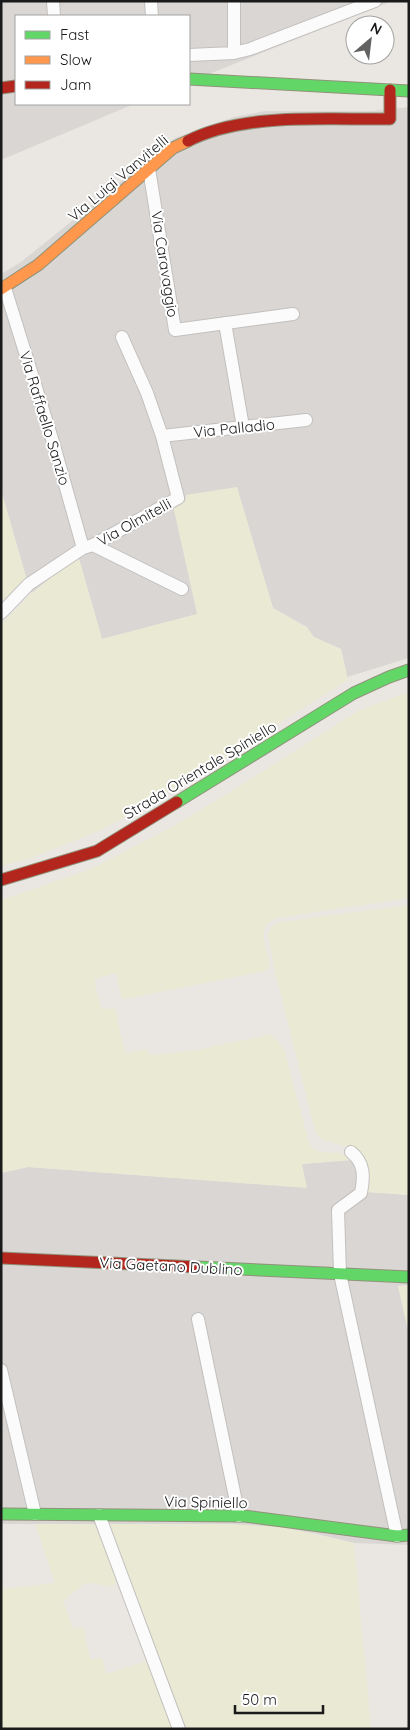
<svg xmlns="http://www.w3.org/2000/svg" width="410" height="1730" font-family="Quicksand,sans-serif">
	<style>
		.residential { fill: #d9d6d4 }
		.farmland { fill: #eaead4 }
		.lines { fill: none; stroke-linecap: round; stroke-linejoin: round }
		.street-casing { stroke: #c2c0be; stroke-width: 14 }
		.fast-casing { stroke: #91927b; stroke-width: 13 }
		.slow-casing { stroke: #91927b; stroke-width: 13 }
		.jam-casing { stroke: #91927b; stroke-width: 13 }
		.street { stroke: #fcfbfb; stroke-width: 12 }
		.fast { stroke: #63d668; stroke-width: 11 }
		.slow { stroke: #ff974d; stroke-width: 11 }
		.jam { stroke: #b3261e; stroke-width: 11 }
		.labels { text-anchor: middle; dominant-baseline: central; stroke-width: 4; stroke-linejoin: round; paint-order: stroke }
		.street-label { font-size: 15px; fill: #1a1a1a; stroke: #fff }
	</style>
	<rect width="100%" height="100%" fill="#eae7e2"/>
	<!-- residential -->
	<path class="residential" d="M1,1H392L189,82V16H16V104H134L1,160Z
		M409,107V658L347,677L341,649L313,637L307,627L273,608L236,488L173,505L198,614L102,639L78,556L32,593L28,584L1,490V274L21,262L175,138L234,117L265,111H372Z
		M364,1159L367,1192L409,1195V1285L398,1286L409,1334V1545L354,1543L313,1533L229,1524H1V1173L28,1167L306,1187L301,1164Z"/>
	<!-- farmland -->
	<path class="farmland" d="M237,487L273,608L307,628L314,637L341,649L348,680L155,801L99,831L31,858L1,866V625L32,593L78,555L102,639L197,614L173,505L185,502L186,495Z
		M1,490L28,584L1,609Z
		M409,692V898L276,918L268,923L264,931V940L270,966L265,971L124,999L121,997L116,973L94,979L101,1009L115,1008L125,1054L147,1049L150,1055L197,1050L268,1035L274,1037L284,1049L309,1143L313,1149L321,1152L339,1153L345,1155L352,1160L302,1164L307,1188L28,1167L1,1173V900L89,870L172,827L232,791L358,711Z
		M409,905V1195L367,1192L353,1148L321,1139L316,1134L276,975L268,935L272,926L281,922Z
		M409,1285V1334L398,1286Z
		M35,1524H96L117,1580L113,1586H107L93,1583L84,1584L63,1601L73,1629L83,1626L90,1659L102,1658L106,1674L151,1660L176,1729H1V1582L3,1589L55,1583Z
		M106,1524H229L283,1527L354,1543L371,1729H183Z"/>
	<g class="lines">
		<defs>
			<path id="street" d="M53,1L54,16
				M151,1L152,16
				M234,1V53
				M189,55L234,53L250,49L375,1
				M149,169L175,330L293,314
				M5,288L53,442L83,548
				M225,323L243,427
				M162,436L306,420
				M93,545L182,589
				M1,613L29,584L83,548L93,545L178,498L162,436L147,393L122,337
				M351,1152C365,1163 364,1177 361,1193L338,1210L340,1274L397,1536
				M198,1319L239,1516
				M1,1370L35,1514
				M99,1515L179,1729"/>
			<path id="fast" d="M189,79L409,91
				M177,802L354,693L389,677L409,670
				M197,1267L409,1277
				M1,1514L244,1516L397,1536L409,1535"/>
			<path id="slow" d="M1,289L38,265L173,148L188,141"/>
			<path id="jam" d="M1,88L16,86
				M188,141C245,112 327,120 390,119V90
				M1,880L97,851L177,802
				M1,1258L197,1267"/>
		</defs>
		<!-- street casing -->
		<use href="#street" class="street-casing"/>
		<!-- fast casing -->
		<use href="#fast" class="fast-casing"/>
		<!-- slow casing -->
		<use href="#slow" class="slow-casing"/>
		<!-- jam casing -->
		<use href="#jam" class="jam-casing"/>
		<!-- street -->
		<use href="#street" class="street"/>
		<!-- fast -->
		<use href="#fast" class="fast"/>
		<!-- slow -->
		<use href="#slow" class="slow"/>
		<!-- jam -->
		<use href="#jam" class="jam"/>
	</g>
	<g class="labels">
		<!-- street labels -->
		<g class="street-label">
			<text transform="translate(118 178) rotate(-40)">Via Luigi Vanvitelli</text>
			<text transform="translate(165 264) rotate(81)">Via Caravaggio</text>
			<text transform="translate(45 418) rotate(73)">Via Raffaello Sanzio</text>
			<text transform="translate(234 428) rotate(-6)">Via Palladio</text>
			<text transform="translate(134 522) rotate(-29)">Via Olmitelli</text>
			<text transform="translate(200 770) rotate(-31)">Strada Orientale Spiniello</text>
			<text transform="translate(171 1266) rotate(3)">Via Gaetano Dublino</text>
			<text transform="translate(206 1502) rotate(1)">Via Spiniello</text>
		</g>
	</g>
	<!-- border -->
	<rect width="410" height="1730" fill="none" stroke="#1a1a1a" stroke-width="5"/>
	<!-- legend -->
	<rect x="15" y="15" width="175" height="90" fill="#ffffff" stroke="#a3a3a3"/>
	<rect x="25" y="31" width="25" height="8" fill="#63d668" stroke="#a3a3a3"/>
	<text x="60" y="40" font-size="15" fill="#1a1a1a">Fast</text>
	<rect x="25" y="56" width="25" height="8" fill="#ff974d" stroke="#a3a3a3"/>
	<text x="60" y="65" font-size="15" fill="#1a1a1a">Slow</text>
	<rect x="25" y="81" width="25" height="8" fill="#b3261e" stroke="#a3a3a3"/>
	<text x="60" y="90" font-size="15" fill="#1a1a1a">Jam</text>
	<!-- north arrow -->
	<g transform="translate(370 40) rotate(28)"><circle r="24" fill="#ffffff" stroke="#a3a3a3"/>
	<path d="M0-4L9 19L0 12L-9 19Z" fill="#636260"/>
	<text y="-8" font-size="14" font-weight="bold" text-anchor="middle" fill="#1a1a1a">N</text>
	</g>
	<!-- scale -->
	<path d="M235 1705v8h88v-8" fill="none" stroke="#1a1a1a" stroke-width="2.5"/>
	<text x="242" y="1705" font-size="15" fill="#1a1a1a" stroke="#ffffff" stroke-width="4" paint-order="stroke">50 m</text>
</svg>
